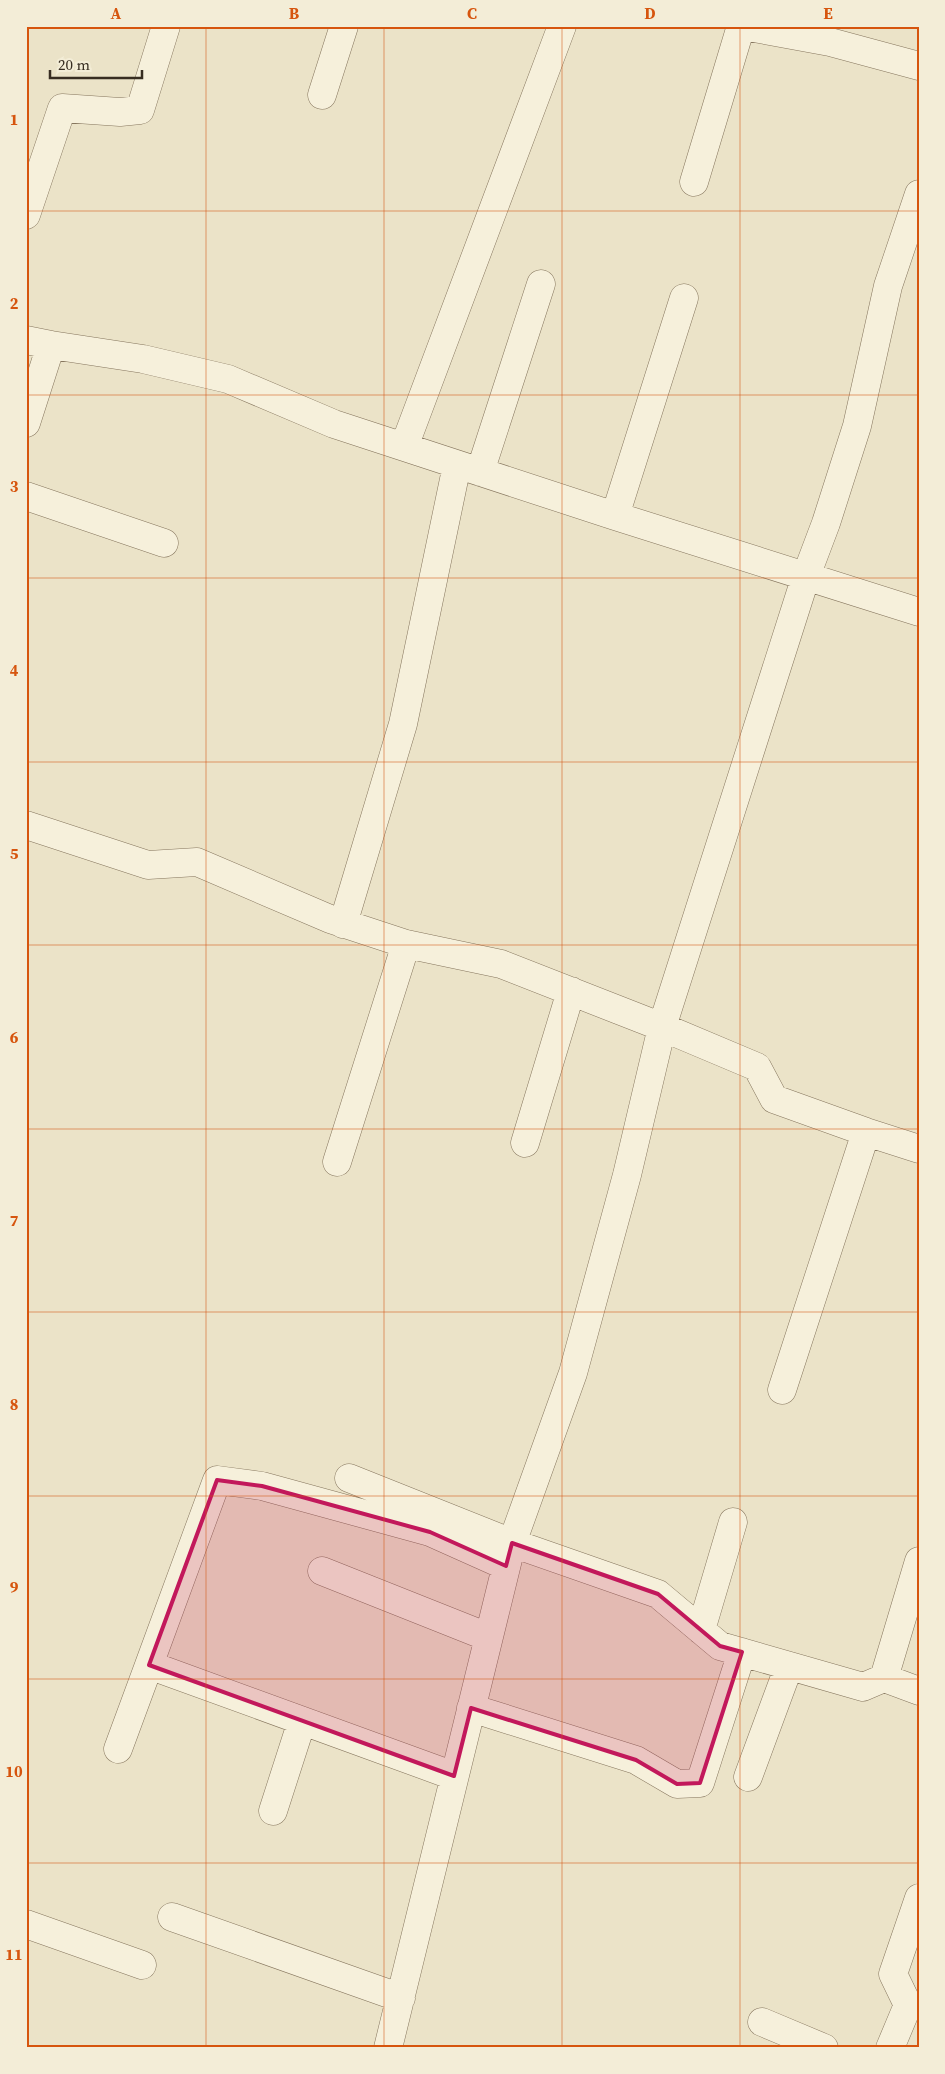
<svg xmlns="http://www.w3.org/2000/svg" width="945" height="2074" font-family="'Source Serif 4',serif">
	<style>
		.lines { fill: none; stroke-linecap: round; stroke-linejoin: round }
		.minor-casing { stroke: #86765e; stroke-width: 29 }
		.minor { stroke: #f6f0db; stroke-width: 28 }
		.marked { fill: #c2185b; fill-opacity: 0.2; stroke: #c2185b; stroke-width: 4; stroke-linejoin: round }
		.grid { fill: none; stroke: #d6550e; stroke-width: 1; stroke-opacity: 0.55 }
		.neatline { fill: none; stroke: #d6550e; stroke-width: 2 }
		.grid-label { font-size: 16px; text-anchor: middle; font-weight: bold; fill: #d6550e }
	</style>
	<rect width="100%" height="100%" fill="#ebe3c8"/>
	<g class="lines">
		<defs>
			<path id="minor" d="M743,26L830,42L919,66
				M322,95L344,26
				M694,182L741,26
				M26,215L62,108L120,112L140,110L166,26
				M26,340L51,345
				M26,423L51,345L143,359L228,379L334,424L615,516L919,612
				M404,447L562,26
				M480,472L541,284
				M26,496L164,543
				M615,516L684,298
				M26,825L148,865L197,862L330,919L406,944L501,964L662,1027L757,1067L774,1099L866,1132L919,1149
				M343,924L403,724L457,465
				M525,1143L571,991
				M337,1162L406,944
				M782,1390L866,1132
				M349,1478L512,1543L658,1594L720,1646L863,1687L884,1678L919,1691
				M322,1571L488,1637
				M701,1630L733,1522
				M884,1678L919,1561
				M471,1708L636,1760L677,1784L700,1783L742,1652
				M118,1749L149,1665
				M454,1776L149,1665L217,1480L262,1486L430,1532L506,1566
				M748,1777L789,1666
				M273,1811L302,1721
				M172,1917L401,1998
				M26,1924L142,1965
				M762,2022L824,2048
				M388,2048L512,1543L573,1373L627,1175L662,1027L806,576L826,523L857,426L888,286L919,194
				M890,2048L908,2005L893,1974L919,1898"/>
		</defs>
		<!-- minor casing -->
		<use href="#minor" class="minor-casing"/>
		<!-- minor -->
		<use href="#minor" class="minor"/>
	</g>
	<!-- marked area -->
	<path class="marked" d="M217,1480L262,1486L430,1532L506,1566L512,1543L658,1594L720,1646L742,1652L700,1783L677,1784L636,1760L471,1708L454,1776L149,1665Z"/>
	<!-- grid -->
	<path class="grid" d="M206,26V2048M384,26V2048M562,26V2048M740,26V2048M26,211H919M26,395H919M26,578H919M26,762H919M26,945H919M26,1129H919M26,1312H919M26,1496H919M26,1679H919M26,1863H919"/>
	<!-- border -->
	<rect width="945" height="2074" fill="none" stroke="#f3edd7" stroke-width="55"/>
	<!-- scale -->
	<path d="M50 70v8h92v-8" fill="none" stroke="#372d21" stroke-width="2.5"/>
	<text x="58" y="70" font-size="15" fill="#372d21" stroke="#f3edd7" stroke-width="4" paint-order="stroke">20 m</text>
	<rect x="28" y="28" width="890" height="2018" class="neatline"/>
	<g class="grid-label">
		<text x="116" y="19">A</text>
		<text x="294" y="19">B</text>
		<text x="472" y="19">C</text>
		<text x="650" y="19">D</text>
		<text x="828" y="19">E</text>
		<text x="14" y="125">1</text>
		<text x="14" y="309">2</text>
		<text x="14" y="492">3</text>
		<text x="14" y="676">4</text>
		<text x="14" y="859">5</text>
		<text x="14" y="1043">6</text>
		<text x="14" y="1226">7</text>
		<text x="14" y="1410">8</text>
		<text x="14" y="1593">9</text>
		<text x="14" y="1777">10</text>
		<text x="14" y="1960">11</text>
	</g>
</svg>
